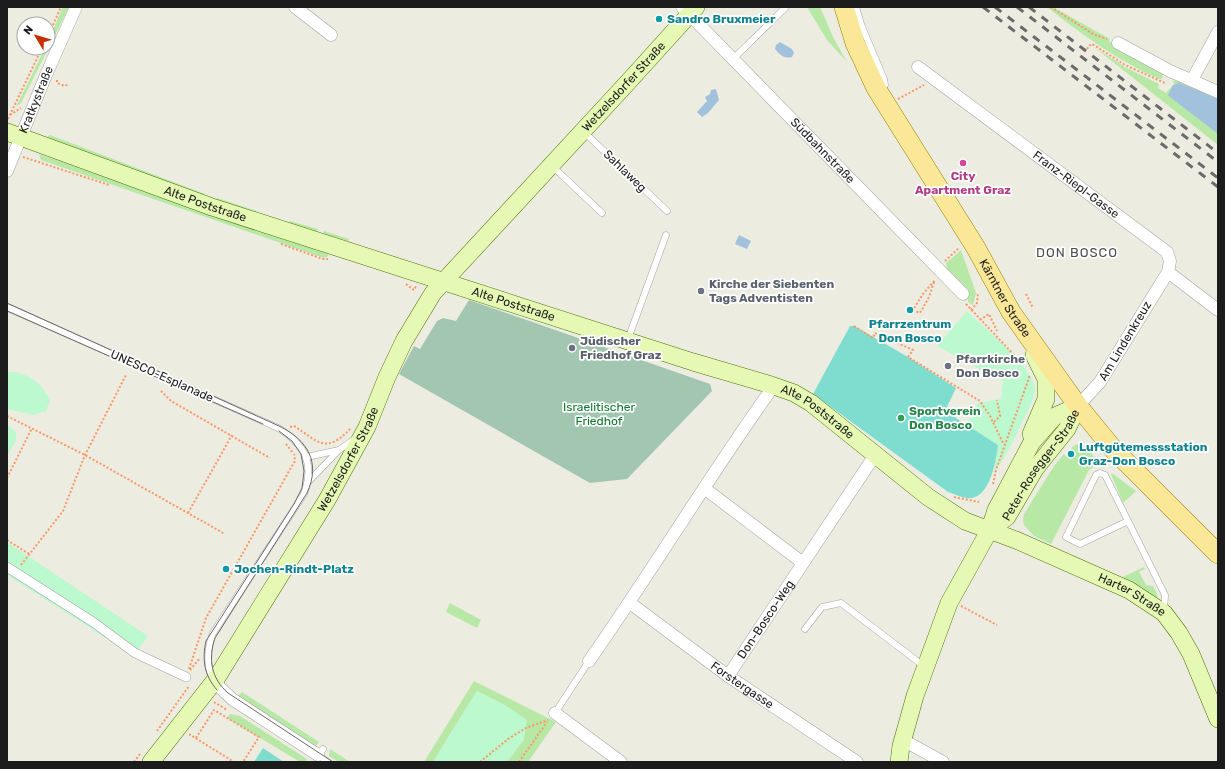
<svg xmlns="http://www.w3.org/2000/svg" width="1225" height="769" font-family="Rubik,sans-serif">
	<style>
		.grass { fill: #b8e8a6 }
		.cemetery { fill: #a2c6b0 }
		.park { fill: #bdf9cf }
		.pitch { fill: #7eddce }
		.water { fill: #a1c1dc }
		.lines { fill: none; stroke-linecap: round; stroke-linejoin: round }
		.service-casing { stroke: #a3a3a3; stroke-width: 7 }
		.pedestrian-casing { stroke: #a3a3a3; stroke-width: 10 }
		.minor-casing { stroke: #a3a3a3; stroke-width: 13 }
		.secondary-casing { stroke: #4d7105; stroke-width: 18 }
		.primary-casing { stroke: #938400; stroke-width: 20 }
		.path { stroke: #f99766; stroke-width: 2; stroke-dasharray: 2 2; stroke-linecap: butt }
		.service { stroke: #fff; stroke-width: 6 }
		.pedestrian { stroke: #fff; stroke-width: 9 }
		.minor { stroke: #fff; stroke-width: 12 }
		.secondary { stroke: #e6f9b4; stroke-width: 17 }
		.primary { stroke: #fbe798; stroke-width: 19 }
		.tram { stroke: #6a6a6a; stroke-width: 1 }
		.rail { stroke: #6a6a6a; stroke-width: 3; stroke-dasharray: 8 8; stroke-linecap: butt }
		.culture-dot { fill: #0f9aa8; stroke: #fff; stroke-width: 1.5 }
		.hotel-dot { fill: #d1479c; stroke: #fff; stroke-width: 1.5 }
		.worship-dot { fill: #6b7280; stroke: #fff; stroke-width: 1.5 }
		.leisure-dot { fill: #2e9e5b; stroke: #fff; stroke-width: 1.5 }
		.labels { text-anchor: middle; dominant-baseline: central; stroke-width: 3.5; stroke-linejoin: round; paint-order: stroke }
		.culture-label { font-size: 12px; font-weight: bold; fill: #0d838f; stroke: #fff; text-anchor: start }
		.street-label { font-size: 12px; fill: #1c1c1c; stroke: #fff }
		.hotel-label { font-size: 12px; font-weight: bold; fill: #b23c85; stroke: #fff }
		.worship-label { font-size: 12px; font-weight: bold; fill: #5b616d; stroke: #fff; text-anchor: start }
		.park-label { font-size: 12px; fill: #0b792d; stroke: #fff }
		.leisure-label { font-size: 12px; font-weight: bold; fill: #27864d; stroke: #fff; text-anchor: start }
		.neighbourhood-label { font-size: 13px; letter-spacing: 1px; fill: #4f4f4f; stroke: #fff }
	</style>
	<rect width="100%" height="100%" fill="#edece1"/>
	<!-- grass -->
	<path class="grass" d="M63,7H69L21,103L16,107L45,48H48V41Z
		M807,7H820L834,39L847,62L827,40Z
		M1053,7L1110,39L1109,41L1163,73L1162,79H1159C1118,61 1083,35 1048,8Z
		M1094,47L1125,67L1159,84L1158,88L1166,93L1174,84L1173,81L1177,80L1218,96V145Z
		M50,135L205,194L203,196L44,139Z
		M39,154L329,254L327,257L324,258L41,160Z
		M217,198L257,211L255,213L216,199Z
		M290,221L318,229L316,233L289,223Z
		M324,231L349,239L348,241L323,234Z
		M961,250L976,293L973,305L968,302V289L947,269L946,263Z
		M1077,444L1086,447L1099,463L1089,470L1051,544L1034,536L1024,525L1023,520L1024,514L1054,466L1064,454L1069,459L1075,453L1071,448Z
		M1111,474H1113L1136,491L1123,503Z
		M1144,567L1145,569L1139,572L1146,585L1153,586L1158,596L1156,598L1121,578Z
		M450,603L481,620L477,628L446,612Z
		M474,681L556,722L528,762H507L524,739L500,703L477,691L433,762H424Z
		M242,692L319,742L316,746H312L238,696Z
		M230,714L240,716L307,759L305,762H300L227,718Z
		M330,749L350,762H339L329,756Z"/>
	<!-- cemetery -->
	<path class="cemetery" d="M469,300L710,384L712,391L627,479L590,483L399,374L414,346L420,349L437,321L443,318L456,321Z"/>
	<!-- park -->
	<path class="park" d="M967,311C983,327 1035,367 1035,390C1035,399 1024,418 1020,427C1012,443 1006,458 994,471L998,445L966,425L978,403L1001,399L1003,382L989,370H981L937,346Z
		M7,372C27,371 42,383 50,400L46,411L34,415L7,409Z
		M7,425L16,432V441L7,456Z
		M7,542L148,636L134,656L7,575Z
		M477,691L500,703H502L527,720L524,739L507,762H433Z"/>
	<!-- pitch -->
	<path class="pitch" d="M850,326H854L908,357L956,388L945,411L998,445C996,460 991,494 972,498C964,499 955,494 948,492L813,394Z
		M263,748L284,762H254Z"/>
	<!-- water -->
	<path class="water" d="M780,42L792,49L794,53L792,57C784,59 780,55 775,49L776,45Z
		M1179,83L1218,99V134L1170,97L1168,95L1173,85Z
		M716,89L719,100L708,113L702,117L697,112L707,101L705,97L710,94L711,90Z
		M739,235L751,241L747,249L735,244Z"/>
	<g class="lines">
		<defs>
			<path id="service" d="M856,7L862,27L884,79L885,85L881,90
				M733,59L786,7
				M584,132L667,211
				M552,166L602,213
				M7,307L278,428C305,444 315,464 304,494L213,633C207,649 206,663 212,679
				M628,339L666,235
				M307,457L339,450
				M307,483L339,450L356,438
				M1128,521L1080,544L1066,537L1096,475L1100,473L1105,475L1165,595L1164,611
				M805,629L822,607L841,603L925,667
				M555,713L589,661
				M323,749L318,755L328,762"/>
			<path id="pedestrian" d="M7,567L93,622L135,653L186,677"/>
			<g id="minor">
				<path d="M295,7L331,35"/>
				<path id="s1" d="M682,7L963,294"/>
				<path d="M1118,43L1170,71L1218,92"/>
				<path id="s2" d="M918,67L1167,252L1170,261L1168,272L1100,382L1078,406"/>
				<path d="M1192,80L1218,32"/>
				<path id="s3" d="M7,171L46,75L76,7"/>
				<path d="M1168,272L1218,310"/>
				<path d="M704,488L803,563"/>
				<path id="s4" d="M630,603L728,676L857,762"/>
				<path d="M589,661C651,573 706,481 768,394L771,385"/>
				<path id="s5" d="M728,676L875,455"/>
				<path d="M214,682L232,699L318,755"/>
				<path d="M555,713L621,762"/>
				<path d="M903,740L943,762"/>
			</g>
			<g id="secondary">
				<path id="s6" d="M7,132L212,207L693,362L771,385L794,393L811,403L928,497L965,521L1016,540L1129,590L1164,613L1179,633L1191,654L1218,719"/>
				<path d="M1031,434L1046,399V379L1034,355"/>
				<path id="s7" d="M989,531L1007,517L1035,469L1067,429L1078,406"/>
				<path id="s8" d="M151,762L216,679L327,500L367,427L387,377L404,341L433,293L630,80L696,7"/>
				<path d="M899,762L901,746L915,696L949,603L989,531L996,510L1032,442L1055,416L1078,406"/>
			</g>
			<g id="primary">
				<path id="s9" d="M844,7L855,43L876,88L976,248L1011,312L1078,406L1114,450L1218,554"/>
			</g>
		</defs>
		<!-- service casing -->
		<use href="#service" class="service-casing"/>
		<!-- pedestrian casing -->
		<use href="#pedestrian" class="pedestrian-casing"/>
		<!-- minor casing -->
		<use href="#minor" class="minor-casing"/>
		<!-- secondary casing -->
		<use href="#secondary" class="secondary-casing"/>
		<!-- primary casing -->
		<use href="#primary" class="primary-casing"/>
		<!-- path -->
		<path class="path" d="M1051,7L1093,34L1107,39
			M48,36L61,7
			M1087,49L1091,44L1094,45L1125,65L1165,83
			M57,80V83L65,86L68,84
			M898,99L924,85
			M10,115L21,108
			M8,119L42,48
			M23,157L109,185
			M281,244L323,259H328
			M945,261L959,248
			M934,282L929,297L920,313L913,310L923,294L935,280
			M406,284L414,290L416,286
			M1026,294L1033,308
			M966,304L1017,358
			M971,310L977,303L978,293
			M980,320L989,314L997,331
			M854,326L873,338L875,333L913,350L908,357L980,401L990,416L1003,443L1005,444
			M161,391L171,401L270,458
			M7,416L85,455L225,534
			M994,422L1000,416L997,400
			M290,427L294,426C318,441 325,455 350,429
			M286,444L293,453
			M7,478L32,428
			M993,484L996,470L1030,375
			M954,497L979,502
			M188,513L232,435
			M7,540L29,554
			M21,565L63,511L85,455L126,375
			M961,606L997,625
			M189,669L206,618L292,466L295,461L294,454
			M190,670L200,658
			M214,702L227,710
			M157,731L189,686
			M189,734L234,762
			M196,738L214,710L259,737L243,762
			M134,762L140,754
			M480,762L508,739L526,728L548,720
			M519,762L547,722"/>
		<!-- service -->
		<use href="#service" class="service"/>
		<!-- pedestrian -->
		<use href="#pedestrian" class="pedestrian"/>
		<!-- minor -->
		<use href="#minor" class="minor"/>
		<!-- secondary -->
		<use href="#secondary" class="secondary"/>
		<!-- primary -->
		<use href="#primary" class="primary"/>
		<!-- tram -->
		<path class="tram" d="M7,303L279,426C308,440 321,463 307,493L215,638C208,659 211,678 228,693L333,762
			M7,311L263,424
			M217,690C204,675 202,660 206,641L294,504L302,488L304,471L301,454L292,441L279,431"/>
		<!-- rail -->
		<path class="rail" d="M983,7L1218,187
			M995,7L1218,178
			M1017,7L1218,162
			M1029,7L1218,153"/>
	</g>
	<!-- markers -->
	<g class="culture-dot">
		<circle cx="659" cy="19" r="4"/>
		<circle cx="910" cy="310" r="4"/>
		<circle cx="1071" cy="454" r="4"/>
		<circle cx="226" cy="569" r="4"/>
	</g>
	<circle class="hotel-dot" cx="963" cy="163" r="4"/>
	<g class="worship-dot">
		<circle cx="701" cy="291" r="4"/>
		<circle cx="572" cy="348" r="4"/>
		<circle cx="948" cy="366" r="4"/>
	</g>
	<circle class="leisure-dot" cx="901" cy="418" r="4"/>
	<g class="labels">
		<!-- culture labels -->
		<g class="culture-label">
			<text x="667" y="19">Sandro Bruxmeier</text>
			<text x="910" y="324" text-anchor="middle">Pfarrzentrum<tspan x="910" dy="14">Don Bosco</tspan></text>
			<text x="1079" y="447">Luftgütemessstation<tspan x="1079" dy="14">Graz-Don Bosco</tspan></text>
			<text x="234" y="569">Jochen-Rindt-Platz</text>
		</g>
		<!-- street labels -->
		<g class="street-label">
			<text stroke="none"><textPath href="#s8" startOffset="830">Wetzelsdorfer Straße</textPath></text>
			<text stroke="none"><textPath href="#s3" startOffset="77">Kratkystraße</textPath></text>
			<text stroke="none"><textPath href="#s1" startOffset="201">Südbahnstraße</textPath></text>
			<text transform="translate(625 171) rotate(44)">Sahlaweg</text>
			<text stroke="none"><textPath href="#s2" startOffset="197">Franz-Riepl-Gasse</textPath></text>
			<text stroke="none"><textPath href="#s6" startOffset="211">Alte Poststraße</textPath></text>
			<text stroke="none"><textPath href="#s9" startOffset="334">Kärntner Straße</textPath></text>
			<text stroke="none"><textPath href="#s6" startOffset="535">Alte Poststraße</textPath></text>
			<text transform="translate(1125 341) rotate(-59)">Am Lindenkreuz</text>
			<text transform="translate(162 376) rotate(24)">UNESCO-Esplanade</text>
			<text stroke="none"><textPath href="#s6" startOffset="859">Alte Poststraße</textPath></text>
			<text stroke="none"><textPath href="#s8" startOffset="362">Wetzelsdorfer Straße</textPath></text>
			<text stroke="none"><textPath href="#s7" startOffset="85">Peter-Rosegger-Straße</textPath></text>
			<text stroke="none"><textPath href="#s6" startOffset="1226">Harter Straße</textPath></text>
			<text stroke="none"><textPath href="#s5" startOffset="68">Don-Bosco-Weg</textPath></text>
			<text stroke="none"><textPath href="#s4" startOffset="139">Forstergasse</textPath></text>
		</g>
		<!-- hotel labels -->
		<g class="hotel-label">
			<text x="963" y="176">City<tspan x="963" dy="14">Apartment Graz</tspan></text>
		</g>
		<!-- worship labels -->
		<g class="worship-label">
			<text x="709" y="284">Kirche der Siebenten<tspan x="709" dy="14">Tags Adventisten</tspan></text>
			<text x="580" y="341">Jüdischer<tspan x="580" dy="14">Friedhof Graz</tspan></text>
			<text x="956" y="359">Pfarrkirche<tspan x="956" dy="14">Don Bosco</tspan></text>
		</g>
		<!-- park labels -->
		<g class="park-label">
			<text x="599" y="407">Israelitischer<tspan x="599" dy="14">Friedhof</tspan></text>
		</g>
		<!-- leisure labels -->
		<g class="leisure-label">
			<text x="909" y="411">Sportverein<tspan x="909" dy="14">Don Bosco</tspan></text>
		</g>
		<!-- neighbourhood labels -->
		<g class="neighbourhood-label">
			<text x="1077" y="252">DON BOSCO</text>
		</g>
	</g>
	<!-- border -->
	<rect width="1225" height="769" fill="none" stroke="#1c1c1c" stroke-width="16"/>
	<!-- north arrow -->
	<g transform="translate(36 36) rotate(308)"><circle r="19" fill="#ffffff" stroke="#a4a4a4"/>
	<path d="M0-3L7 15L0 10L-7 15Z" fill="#c72e00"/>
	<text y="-6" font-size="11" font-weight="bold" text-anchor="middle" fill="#1c1c1c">N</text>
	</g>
</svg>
